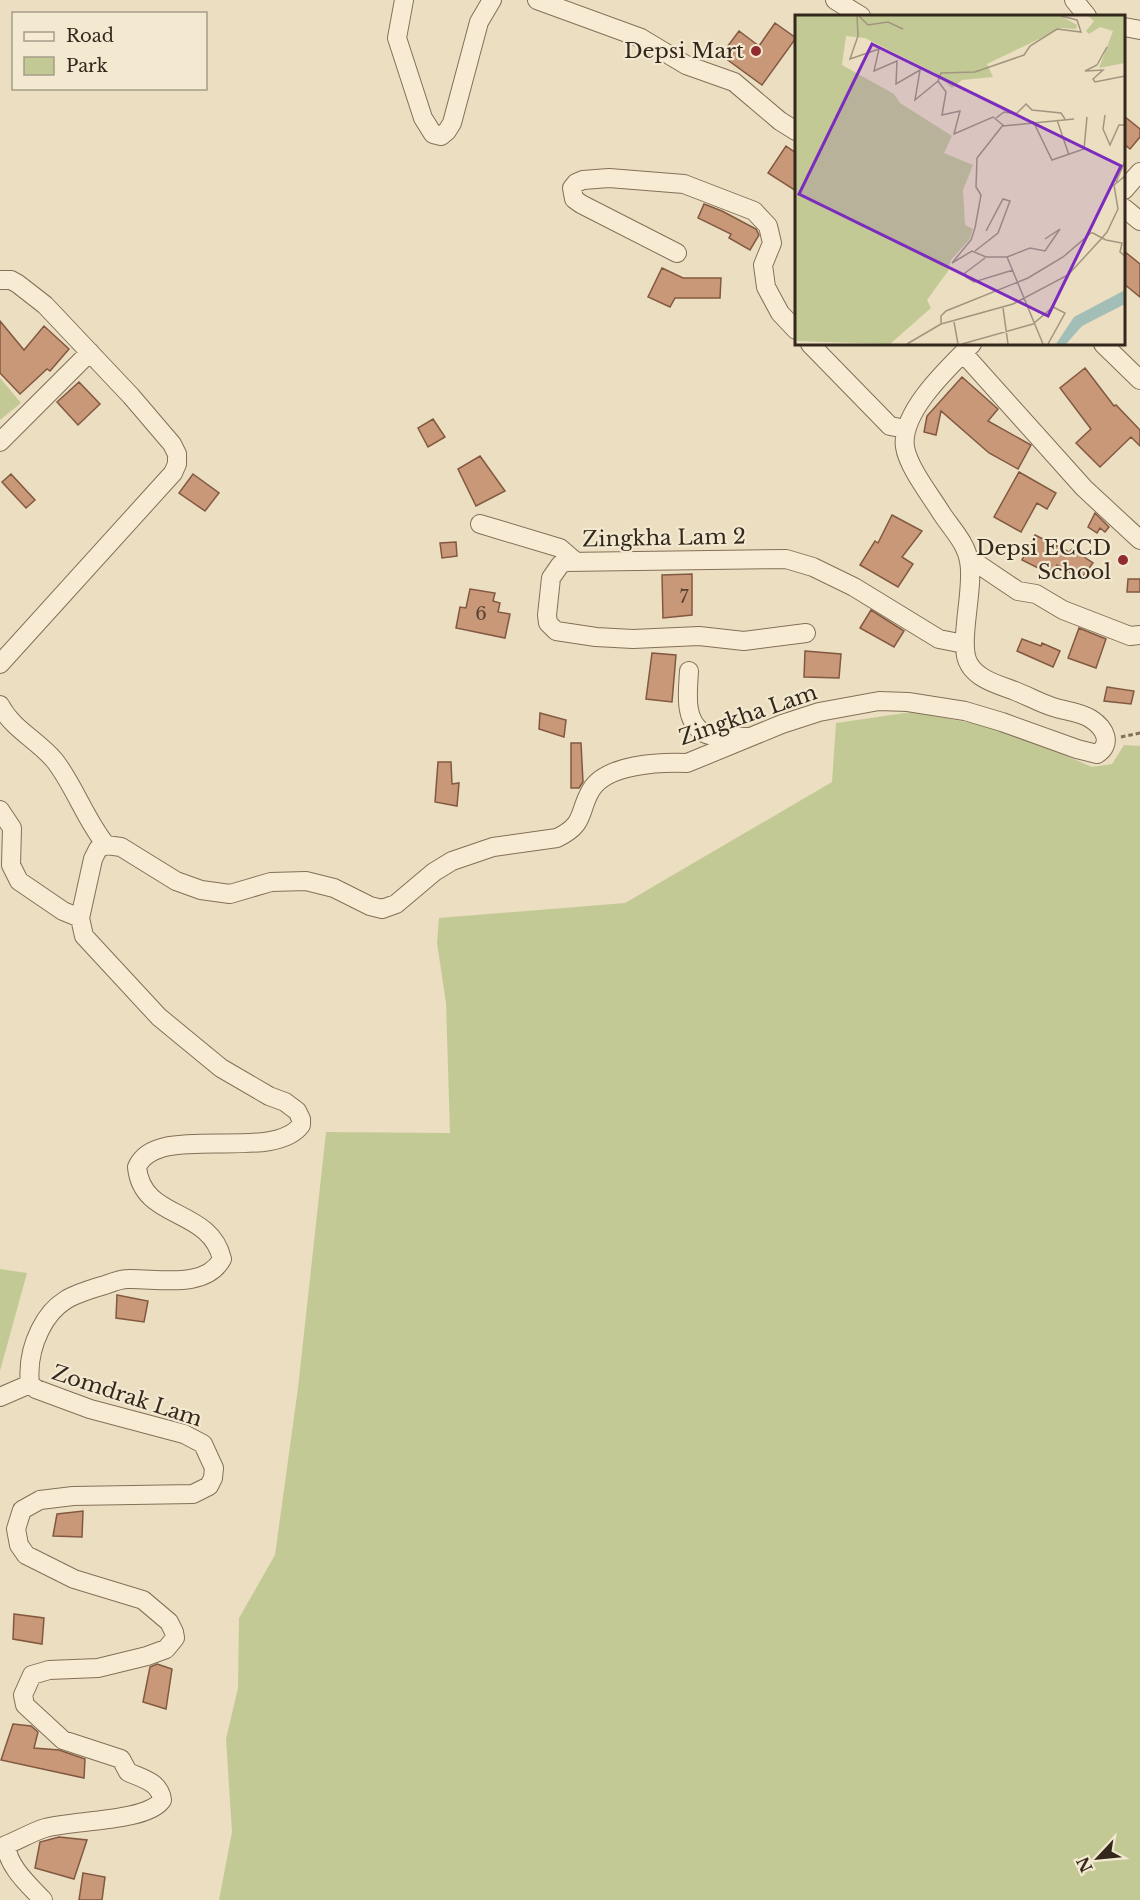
<svg xmlns="http://www.w3.org/2000/svg" width="1140" height="1900" font-family="'Libre Baskerville',serif">
	<style>
		.green { fill: #c3c995 }
		.building { fill: #c89878; stroke: #825940; stroke-width: 1.5 }
		.lines { fill: none; stroke-linecap: round; stroke-linejoin: round }
		.minor-casing { stroke: #846f59; stroke-width: 20 }
		.path { stroke: #846f59; stroke-width: 3; stroke-dasharray: 4.5 3; stroke-linecap: butt }
		.minor { stroke: #f7ecd3; stroke-width: 18 }
		.poi-dot { fill: #902c2f; stroke: #f3e9d0; stroke-width: 2 }
		.labels { text-anchor: middle; dominant-baseline: central; stroke-width: 4.5; stroke-linejoin: round; paint-order: stroke }
		.number-label { font-size: 18px; fill: #594434 }
		.poi-label { font-size: 21px; fill: #34281d; stroke: #f3e9d0; text-anchor: end }
		.street-label { font-size: 21px; fill: #34281d; stroke: #f3e9d0 }
		.inset-road { fill: none; stroke: #a2957f; stroke-width: 1.5 }
		.view { fill: #7b2cbf; fill-opacity: 0.15; stroke: #7b2cbf; stroke-width: 3 }
		.inset-edge { fill: none; stroke: #34281d; stroke-width: 3 }
	</style>
	<rect width="100%" height="100%" fill="#ebdec1"/>
	<!-- green -->
	<path class="green" d="M0,378L21,403L0,420Z
		M912,712L988,726L1053,750L1092,767L1112,764L1124,745L1140,746V1900H219L232,1832L226,1739L238,1688L239,1618L275,1555L298,1388L326,1132L450,1133L446,1003L437,943L439,918L625,903L832,782L836,723Z
		M0,1269L27,1273L0,1371Z"/>
	<!-- building -->
	<path class="building" d="M775,23L796,38L762,85L721,55L739,31L759,46Z
		M1124,116L1140,129V137L1130,149L1124,144Z
		M786,146L796,153V191L768,173Z
		M704,204L722,211L756,229L759,235L750,250L729,238L731,234L698,218Z
		M1124,251L1140,264V297L1124,284Z
		M662,268L683,278H721L720,298H675L670,307L648,297Z
		M0,321L24,350L44,326L69,349L50,371L47,369L20,394L0,373Z
		M1085,368L1114,406L1116,405L1140,430V446L1131,437L1100,467L1076,443L1091,429L1060,388Z
		M962,377L998,409L988,421L1031,445L1018,469L989,453L941,411L936,435L924,432L927,416Z
		M79,382L100,404L78,425L57,402Z
		M433,419L445,437L428,447L418,428Z
		M480,456L505,491L476,506L458,469Z
		M1019,472L1056,493L1047,509L1037,503L1021,532L994,517Z
		M11,474L35,500L26,508L2,482Z
		M193,474L219,493L205,511L179,493Z
		M1095,513L1109,527L1105,532L1100,528L1097,533L1088,527Z
		M892,515L922,531L902,557L913,564L898,587L860,565L875,541L878,543Z
		M1035,535L1069,552L1072,549L1093,563L1081,579L1057,565L1052,575L1022,560Z
		M456,542L457,556L442,558L440,543Z
		M692,574V615L663,618L662,575Z
		M1128,579H1140V592H1127Z
		M470,589L495,593L493,601L500,603L498,612L510,614L505,638L456,628L460,607L466,608Z
		M871,610L904,631L894,647L860,628Z
		M1079,628L1106,639L1096,668L1068,658Z
		M1022,639L1041,646L1042,643L1060,651L1053,667L1017,651Z
		M805,651L841,654L839,678L804,677Z
		M652,653L676,655L672,702L646,699Z
		M1107,687L1134,691L1131,704L1104,701Z
		M540,713L566,720L564,737L539,729Z
		M571,743H581L583,782L579,788H571Z
		M438,762H451L452,784L459,783L457,806L435,802Z
		M117,1295L148,1301L144,1322L116,1318Z
		M83,1511L82,1537L53,1536L57,1514Z
		M14,1614L44,1618L42,1644L13,1639Z
		M157,1664L172,1669L166,1709L143,1702L150,1667Z
		M13,1724L31,1726L38,1732L34,1748L59,1750L85,1759L84,1778L1,1760Z
		M59,1837L87,1840L74,1879L35,1868L40,1842Z
		M83,1873L105,1877L102,1900H79Z"/>
	<g class="lines">
		<defs>
			<path id="minor" d="M404,0L397,38L423,118L433,134L441,136L447,131L452,123L479,22L492,0
				M537,0L641,38L686,65L734,82L780,121L796,131
				M835,0L861,16
				M1074,0L1087,16
				M1124,27L1140,30
				M1124,190L1140,172
				M1124,208L1140,221
				M677,253L581,204L574,199L572,188L576,183L583,180L609,178L684,184L754,211L768,226L772,243L763,265L766,287L780,313L796,330
				M0,280H11L18,284L45,305L131,396L172,444L177,454V464L173,473L0,664
				M810,344L890,426L906,429
				M1103,344L1140,380
				M963,353L1084,488L1140,540
				M0,442L90,352
				M480,524L560,548L576,562
				M969,558L1018,591L1036,594L1063,610L1130,636L1140,635
				M806,633L744,641L699,636L633,639L596,637L556,631L548,623L547,615L551,578L560,565L565,562L786,559L813,567L854,587L939,639L964,644
				M689,671C688,691 683,721 704,733C715,739 735,736 747,737
				M0,705C13,730 38,740 55,761C75,787 85,819 106,845
				M0,810L12,828L11,865L19,881L63,911L80,918
				M30,1384C28,1366 32,1346 40,1330C55,1299 75,1294 105,1285C113,1282 120,1279 128,1279C157,1278 205,1290 222,1259C210,1207 142,1221 137,1167C157,1121 273,1164 301,1125V1119L297,1111L285,1102L269,1096L221,1068L159,1017L84,936L80,918L93,859L98,849L106,845L121,847L176,881L201,890L230,894L271,882L306,881L334,888L370,906L382,909L396,904L434,872L452,861L493,847L557,838C586,824 578,812 591,790C606,764 660,762 687,763L782,724L819,712L879,701L908,702L965,711L1002,722L1077,749L1097,754C1113,744 1105,728 1091,719C1081,712 1065,711 1053,707C1040,703 1028,696 1015,691C1000,685 978,680 969,664C957,645 975,588 969,561C966,543 952,529 942,514C931,496 908,467 905,447C900,412 949,367 972,344
				M30,1384L36,1389L90,1409L184,1434L203,1444L214,1468L213,1478L209,1486L193,1494L73,1496L40,1500L22,1510L16,1529L19,1545L26,1555L74,1579L143,1600L169,1622L174,1632L175,1638L166,1649L147,1656L98,1668L49,1670L32,1675L23,1695L25,1705L63,1740L121,1759L128,1772C143,1779 160,1782 162,1800C147,1822 73,1820 45,1828C32,1832 19,1840 6,1845C8,1867 29,1885 43,1900
				M0,1397L30,1384"/>
		</defs>
		<!-- minor casing -->
		<use href="#minor" class="minor-casing"/>
		<!-- path -->
		<path class="path" d="M1121,737L1140,733"/>
		<!-- minor -->
		<use href="#minor" class="minor"/>
	</g>
	<!-- markers -->
	<g class="poi-dot">
		<circle cx="756" cy="51" r="6"/>
		<circle cx="1123" cy="560" r="6"/>
	</g>
	<g class="labels">
		<!-- number labels -->
		<g class="number-label">
			<text x="684" y="597">7</text>
			<text x="481" y="614">6</text>
		</g>
		<!-- poi labels -->
		<g class="poi-label">
			<text x="744" y="51">Depsi Mart</text>
			<text x="1111" y="548">Depsi ECCD<tspan x="1111" dy="24">School</tspan></text>
		</g>
		<!-- street labels -->
		<g class="street-label">
			<text transform="translate(664 538) rotate(-1)">Zingkha Lam 2</text>
			<text transform="translate(748 715) rotate(-19)">Zingkha Lam</text>
			<text transform="translate(127 1396) rotate(18)">Zomdrak Lam</text>
		</g>
	</g>
	<!-- overview -->
	<g transform="translate(795 15)">
		<rect width="330" height="330" fill="#ebdec1"/>
		<path d="M0,1H266L282,10L281,14L267,13L192,49L198,62L167,65L157,73L140,58L70,23L51,21L47,50L99,79L105,88L157,121L149,138L178,150L168,175L170,210L178,214L174,225L156,245L153,256L132,285L136,293L95,329L0,326ZM293,1H330V48L304,53L318,16L305,12L294,19L291,16L299,6Z" fill="#c3c995"/>
		<path d="M330,275V289L287,311L271,329H261L279,302Z" fill="#a3beb6"/>
		<path class="inset-road" d="M62,1L63,21L55,44L84,34L79,56L102,46L101,69L125,55L120,85L143,66M64,1L73,10L93,7L108,14M312,32L302,50L290,56L308,55L298,64L300,67L330,61M143,66L151,77L147,100L165,96L159,119L198,102L208,110L182,143L181,172L186,180L180,213L176,225L157,248L177,236L191,242H212L248,329M143,66L146,58L180,57L229,40L235,31L262,14L286,17L282,5L266,1M310,100L308,114L315,130L324,110H330M201,103L209,97L221,99L231,89L237,95L266,98L270,104M262,105L274,140M238,106L257,145L289,134L292,102M208,111L279,104M330,161L319,170L323,194L312,217L307,223L273,260L218,289L146,309V301L151,296L233,263L268,242L296,218H298L307,223L311,225L327,228L325,237L330,241M321,167L330,146M180,236L203,218L215,186L208,184L191,216M212,242L235,233L250,236L265,214L250,224M190,243L170,258L171,262L179,267L218,255M208,293L213,329M159,307L163,329M112,329L146,309M167,329L238,309L258,292L270,298L253,329"/>
		<path class="view" d="M77,29L326,151L253,301L4,179Z"/>
		<rect width="330" height="330" class="inset-edge"/>
	</g>
	<!-- legend -->
	<rect x="12" y="12" width="195" height="78" fill="#f3e9d0" stroke="#a79c88" stroke-width="1.5"/>
	<rect x="24" y="32" width="30" height="9" fill="#f7ecd3" stroke="#a79c88" stroke-width="1.5"/>
	<text x="66" y="42" font-size="18" fill="#34281d">Road</text>
	<rect x="24" y="57" width="30" height="18" fill="#c3c995" stroke="#a79c88" stroke-width="1.5"/>
	<text x="66" y="72" font-size="18" fill="#34281d">Park</text>
	<!-- north arrow -->
	<g transform="translate(1098 1858) rotate(244)" stroke="#f3e9d0" stroke-width="4.5" paint-order="stroke">
	<path d="M0-4.5L10 22L0 15L-10 22Z" fill="#34281d"/>
	<text y="-9" font-size="16" font-weight="bold" text-anchor="middle" fill="#34281d">N</text>
	</g>
</svg>
